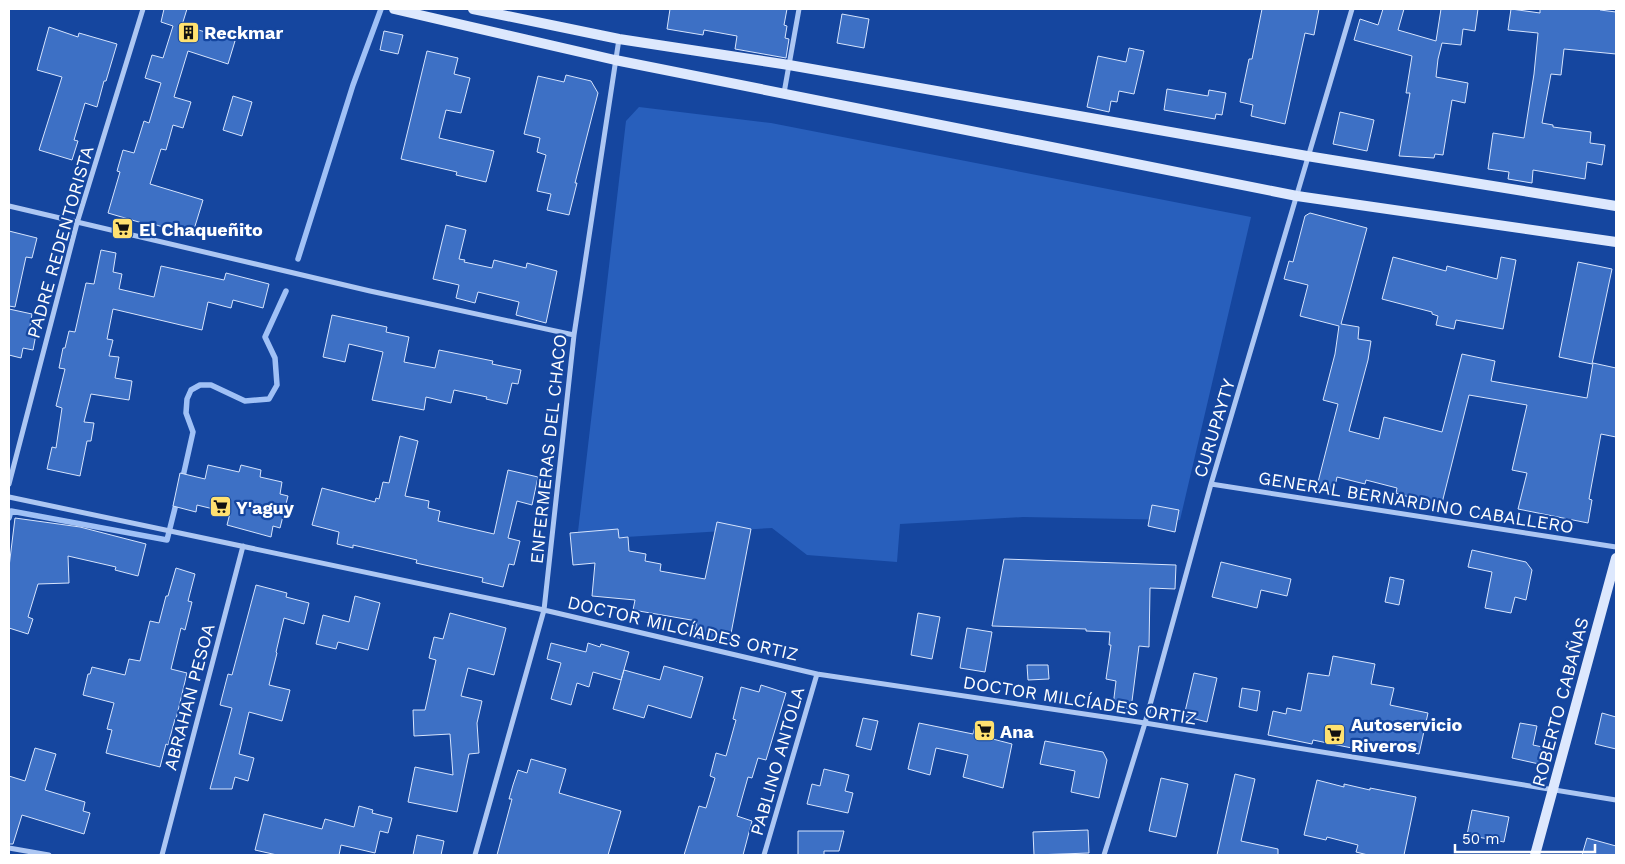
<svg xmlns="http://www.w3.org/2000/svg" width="1625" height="864" font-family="'Work Sans',sans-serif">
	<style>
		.green { fill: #285fbc }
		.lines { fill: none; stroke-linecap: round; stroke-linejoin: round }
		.stream { stroke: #a0c1f6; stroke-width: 5.5 }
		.building { fill: #3d70c5; stroke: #d6e4fd }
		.minor { stroke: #adc7f3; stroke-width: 5 }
		.secondary { stroke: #dde8fd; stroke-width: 10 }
		.labels { text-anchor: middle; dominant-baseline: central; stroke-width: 4.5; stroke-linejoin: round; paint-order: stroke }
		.poi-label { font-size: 18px; font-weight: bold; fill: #fff; stroke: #15469f; text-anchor: start }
		.street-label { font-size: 18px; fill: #fff; stroke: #15469f }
	</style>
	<rect width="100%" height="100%" fill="#15469f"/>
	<!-- green -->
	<path class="green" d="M639,107L771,123L1251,217L1180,520L1023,517L900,524L897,562L807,555L772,528L577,540L626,121Z"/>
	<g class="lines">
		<!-- stream -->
		<path class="stream" d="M298,259L353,85L381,9
			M182,481L193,432L186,413L187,399L191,390L200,385H211L245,401L269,399L277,385L275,358L265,337L286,291
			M9,518L11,511L167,540L177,500"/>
	</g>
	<!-- building -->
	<path class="building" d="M164,9H187L182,25L235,41L228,64L188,51L174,97L191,102L183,128L173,125L166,150L161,149L150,184L203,200L192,236L150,223L149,225L108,213L120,172L117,171L123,150L134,153L144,121L149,123L161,83L145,78L152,55L163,58L173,26L161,22Z
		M670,9H787L784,25L787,26L785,38L789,39L786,58L735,49L737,36L704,30L703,35L667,29Z
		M1262,9H1319L1314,35L1305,33L1285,124L1251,116L1253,105L1240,102L1249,59H1252Z
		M1383,9H1404L1398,30L1436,41L1441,9H1478L1475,31L1463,29L1461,45L1442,43L1438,59L1436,77L1468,83L1465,103L1452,100L1443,155L1435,154L1434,158L1399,156L1410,93H1406L1412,56L1354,40L1360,19L1378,25Z
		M1511,9L1540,13V9H1600V10L1616,12V54L1564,49L1561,75L1551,74L1542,123L1553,125V127L1591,132L1590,143L1605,145L1602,165L1587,162L1585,179L1533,170L1532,183L1508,179L1509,172L1488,169L1493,133L1524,138L1534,74L1538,33L1508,30Z
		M842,14L869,19L864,48L837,43Z
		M49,27L78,37L79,33L117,44L106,81H104L97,107L85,103L74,140L78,141L72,160L39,150L62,77L37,70Z
		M384,31L403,35L398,54L380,50Z
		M1129,48L1144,51L1134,94L1119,91L1117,102L1111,101L1109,112L1087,107L1098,56L1126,62Z
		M427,51L458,58L454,74L470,78L461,113L446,110L439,138L494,151L486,182L456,175L457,172L401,159Z
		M566,75L591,81L598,93L575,183H577L569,215L547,210L551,194L537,191L546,155L537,152L540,138L524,134L538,76L564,82Z
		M1167,89L1208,96L1209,90L1226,93L1222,115L1216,114L1215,119L1164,110Z
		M233,96L252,102L242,136L223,130Z
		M1340,112L1374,120L1367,151L1333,144Z
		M1310,213L1367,228L1341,324L1359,327L1358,339L1371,341L1368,360L1349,431L1379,439L1384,417L1442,432L1462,354L1495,361L1491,381L1587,398L1593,363L1616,368V437L1601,434L1589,499L1592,500L1588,523L1518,509L1527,473L1512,470L1527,405L1469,395L1441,507L1396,493L1397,488L1366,480L1365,484L1337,477L1334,491L1317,486L1338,404L1323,400L1335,354L1339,326L1300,316L1308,285L1284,279L1289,261L1293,262L1305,216Z
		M446,225L466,230L459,259L465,260L464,262L492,268L494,260L526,268L527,263L557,271L546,323L516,315L519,302L478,292L475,303L456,298L459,285L433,279Z
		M9,231L37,238L32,258L26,257L15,307L9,306Z
		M101,250L116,253L113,272L122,274L119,289L154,297L161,266L224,280L226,273L269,284L263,308L233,300L231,308L208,302L202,330L113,309L107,339L113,340L109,356L119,357L115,378L132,381L129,400L91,394L84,422L94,423L91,441H87L80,476L47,469L52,447L56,448L62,408L56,406L65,369L59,368L63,348H65L69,331L75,332L86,283L94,284Z
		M1393,257L1446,271L1447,266L1497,279L1501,257L1516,260L1503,329L1456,320L1454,329L1436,325L1438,316L1432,314V312L1382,299Z
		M1578,262L1612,269L1592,364L1559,357Z
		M9,309L32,314L29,332L36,334L33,350L23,348L21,358L9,355Z
		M332,315L387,327L386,332L409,337L404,362L435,368L439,350L493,361L492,364L521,370L518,384L512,383L507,404L486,399L487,397L454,390L451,403L426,397L424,410L372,400L383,352L349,344L345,362L323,357Z
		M400,436L418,441L405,496L429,501L428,508L440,511L438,521L494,534L508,470L538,477L532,505L517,501L508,538L520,541L514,565L509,564L503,587L482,582L483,578L416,563L417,560L353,545V548L337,544L339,532L312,525L322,488L375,502L376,498L379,499L383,482L389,483Z
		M208,465L239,472L241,465L261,470L260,477L282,482L280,494L288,496L280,528L273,526L271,537L227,525L230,513L197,505L196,512L173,506L180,473L205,479Z
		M1152,505L1179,510L1175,532L1148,526Z
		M15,518L80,527L146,544L138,576L115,570L116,567L68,556L69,583L38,584L28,617L33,619L28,634L9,628V567Z
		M717,522L751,529L729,644L694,637L697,621L633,610L635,600L592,596L595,563L573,565L570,533L618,529L619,538L628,537L629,551L646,554L645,561L661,564L660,571L705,579Z
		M1472,550L1526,562L1532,570L1526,600L1515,597L1511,613L1485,608L1492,572L1468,567Z
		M1004,559L1176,565L1175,589L1150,588L1149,647L1139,646L1131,709L1113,706L1116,681L1106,679L1111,645H1109L1110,632L1086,631V629L992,626Z
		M1221,562L1291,579L1287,596L1261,590L1257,608L1212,597Z
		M176,568L195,574L188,601L192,602L185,630L181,628L171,669L187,673L176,719H175L168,745L166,744L160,767L106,753L112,730L107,729L114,703L83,695L88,674H90L92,667L125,675L129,659L140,661L150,621L159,623L166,596H168Z
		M1390,577L1404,580L1399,605L1385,602Z
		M256,585L287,593L286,597L309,603L304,624L284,618L276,652L277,653L269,685L290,690L282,721L249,712L239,754L254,758L248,781L235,777L232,789H210L232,708L220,705L228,674L232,675Z
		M355,596L380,603L368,650L338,642L336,649L316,644L323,615L349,622Z
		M450,613L506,628L494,675L468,668L461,696L482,701L477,723L479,753L469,754L457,812L408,802L415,767L453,775L450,734L414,736L413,710H425L436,660L429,658L434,637L443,639Z
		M918,613L940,617L932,659L911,655Z
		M967,628L992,632L985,672L960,668Z
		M551,643L586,652L588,643L600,647L601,644L629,652L621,680L593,672L589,687L577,683L571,705L551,699L561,663L547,659Z
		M1333,656L1375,664L1371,684L1394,688L1390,705L1428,713L1419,754L1378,746L1376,753L1313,740L1312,744L1268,735L1273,711L1286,714L1287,708L1301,711L1308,673L1329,676Z
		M1027,665H1048L1049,679L1028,680Z
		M664,666L703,677L691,718L648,705L644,718L613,709L624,670L660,680Z
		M1194,673L1217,678L1207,722L1184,716Z
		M761,685L786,693L766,760L758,758L752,778L748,777L737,816L752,821L743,855H684L699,806L706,808L715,778L710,776L716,753L726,756L736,720L733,719L741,687L759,692Z
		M1242,688L1260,691L1257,711L1239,707Z
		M1602,713L1616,717V749L1595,744Z
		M863,718L878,721L871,750L856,746Z
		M976,722L992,726L989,738L1012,744L1003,788L963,777L968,755L936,748L930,775L908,769L919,723L973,734Z
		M1520,723L1537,726L1533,745L1552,749L1548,766L1512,758Z
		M1045,741L1103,752L1107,760L1099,798L1071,792L1075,771L1040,764Z
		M35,748L56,754L45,790L85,802L83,811L90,813L84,834L22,815L13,844H9V776L25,781Z
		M531,759L566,769L559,793L621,811L608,855H497L512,799H509L513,785L518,770L527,773Z
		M824,769L849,775L845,791L853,793L848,813L807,804L812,784L820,786Z
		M1235,774L1255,779L1241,841L1278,849V855H1217Z
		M1161,778L1188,784L1176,837L1149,831Z
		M1317,780L1344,787V784L1370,790V788L1416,797L1404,855H1368L1356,852L1358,845L1327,837L1326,840L1304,835Z
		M359,806L373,810L372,813L392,818L388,833L380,831L375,853L341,845L339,855H277L255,850L264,814L322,829L325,819L354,827Z
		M1472,810L1509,817L1504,842L1467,835Z
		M1088,830L1089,853L1034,855L1033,832Z
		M798,831H844L839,851H824V855H798Z
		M417,835L444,841L441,855H413Z
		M1587,838L1616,846V855H1582Z"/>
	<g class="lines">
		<!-- minor -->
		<path class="minor" d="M784,93L799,9
			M9,206L370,291L574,335
			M9,484L77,223L143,9
			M1211,484L1616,547
			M9,497L544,610L817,674L1145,723L1616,800
			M9,848L49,855
			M162,855L243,546
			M475,855L544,610L574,335L619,39
			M764,855L817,674
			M1104,855L1145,723L1211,484L1352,9"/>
		<!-- secondary -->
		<path class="secondary" d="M394,9L615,60L1297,196L1616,242
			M473,9L619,39L789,65L1307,156L1616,206
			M1535,855L1616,558"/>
	</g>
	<!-- icons -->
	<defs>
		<symbol id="building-square" viewBox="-11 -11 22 22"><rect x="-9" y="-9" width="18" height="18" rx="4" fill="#ffe170" stroke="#15469f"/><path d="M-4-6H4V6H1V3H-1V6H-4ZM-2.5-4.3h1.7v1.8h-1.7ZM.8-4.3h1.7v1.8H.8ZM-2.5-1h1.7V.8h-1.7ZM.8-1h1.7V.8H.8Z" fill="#111"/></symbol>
		<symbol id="supermarket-square" viewBox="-11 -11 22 22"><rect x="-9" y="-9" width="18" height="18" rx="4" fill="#ffe170" stroke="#15469f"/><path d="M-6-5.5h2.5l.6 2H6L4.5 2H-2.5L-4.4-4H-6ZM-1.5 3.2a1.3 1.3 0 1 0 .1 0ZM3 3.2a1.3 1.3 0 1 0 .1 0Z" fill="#111"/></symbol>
	</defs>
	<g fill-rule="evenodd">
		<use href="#building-square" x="176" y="20" width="25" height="25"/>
		<use href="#supermarket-square" x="110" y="216" width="25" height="25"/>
		<use href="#supermarket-square" x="208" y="494" width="25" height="25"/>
		<use href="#supermarket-square" x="972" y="718" width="25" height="25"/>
		<use href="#supermarket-square" x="1322" y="722" width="25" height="25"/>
	</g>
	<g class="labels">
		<!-- poi labels -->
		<g class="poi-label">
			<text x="204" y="32">Reckmar</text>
			<text x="139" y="229">El Chaqueñito</text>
			<text x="236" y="507">Y'aguy</text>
			<text x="1351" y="724">Autoservicio<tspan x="1351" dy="21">Riveros</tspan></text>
			<text x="1000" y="731">Ana</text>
		</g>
		<!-- street labels -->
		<g class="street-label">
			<text transform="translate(60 242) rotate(-74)">PADRE REDENTORISTA</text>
			<text transform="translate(1214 428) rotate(-73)">CURUPAYTY</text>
			<text transform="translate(548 449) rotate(-84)">ENFERMERAS DEL CHACO</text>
			<text transform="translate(1416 502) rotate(9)">GENERAL BERNARDINO CABALLERO</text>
			<text transform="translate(683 628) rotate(13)">DOCTOR MILCÍADES ORTIZ</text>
			<text transform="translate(189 697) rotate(-75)">ABRAHAN PESOA</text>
			<text transform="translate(1080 700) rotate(9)">DOCTOR MILCÍADES ORTIZ</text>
			<text transform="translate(1560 702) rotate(-75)">ROBERTO CABAÑAS</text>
			<text transform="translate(777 761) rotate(-74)">PABLINO ANTOLA</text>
		</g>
	</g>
	<!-- border -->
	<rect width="1625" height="864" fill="none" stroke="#ffffff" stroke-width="20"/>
	<!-- scale -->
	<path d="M1455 844v8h140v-8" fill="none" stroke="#ffffff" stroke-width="2.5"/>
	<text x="1462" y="844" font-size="15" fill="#ffffff" stroke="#15469f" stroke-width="4" paint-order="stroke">50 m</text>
</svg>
